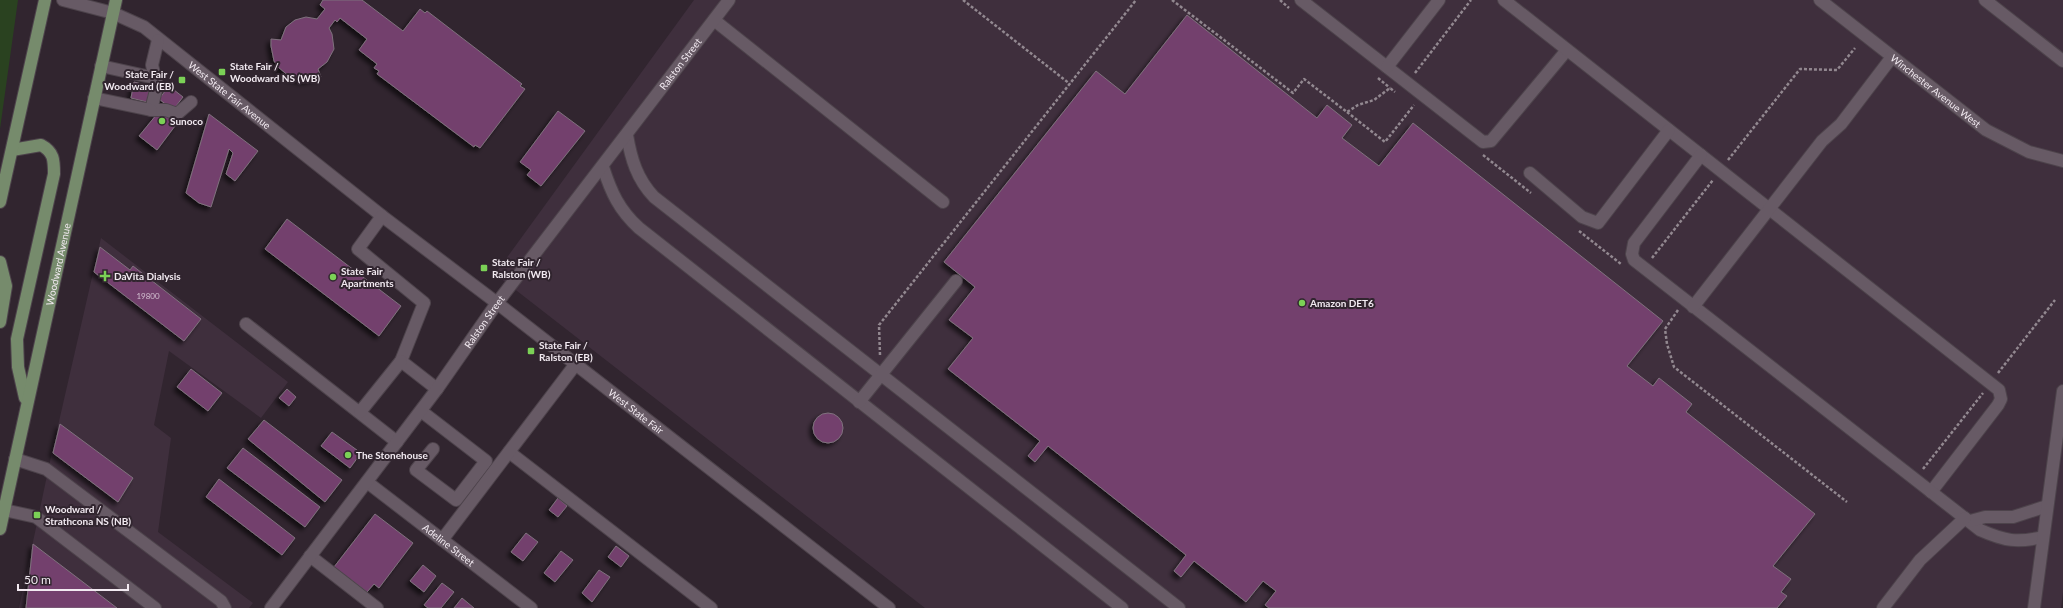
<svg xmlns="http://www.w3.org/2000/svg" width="2063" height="608" font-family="Lato,sans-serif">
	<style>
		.built { fill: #3f2f3d }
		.green { fill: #2a4220 }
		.building { fill: #733f6d; stroke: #7f727d; filter: url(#shadow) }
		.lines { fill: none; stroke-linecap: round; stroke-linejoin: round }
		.minor-casing { stroke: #4d434b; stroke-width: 14 }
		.major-casing { stroke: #4d434b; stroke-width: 14 }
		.path { stroke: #928890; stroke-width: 2.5; stroke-dasharray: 3 2; stroke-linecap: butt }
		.minor { stroke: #675a65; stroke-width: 12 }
		.major { stroke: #768b6c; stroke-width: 12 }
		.poi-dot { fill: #7bd156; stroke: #31252f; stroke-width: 1.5 }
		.labels { text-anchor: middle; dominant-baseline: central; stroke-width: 4; stroke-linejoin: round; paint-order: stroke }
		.number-label { font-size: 8px; fill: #d2bfd0 }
		.street-label { font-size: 10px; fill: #f2eaf1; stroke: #31252f }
		.poi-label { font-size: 10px; font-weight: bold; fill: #f2eaf1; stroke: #31252f; text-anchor: start }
	</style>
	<defs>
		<filter id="shadow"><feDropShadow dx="-3.5" dy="3.5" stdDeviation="2" flood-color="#0009"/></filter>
	</defs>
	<rect width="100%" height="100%" fill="#31252f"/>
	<!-- built -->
	<path class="built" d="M694,0H2063V592L2061,608H925L495,274Z
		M101,238L288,382L261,418L169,351L154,425L171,438L158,532L253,603L249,608H19L52,452Z"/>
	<!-- green -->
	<path class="green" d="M0,0H18L0,129Z"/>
	<!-- building -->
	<path class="building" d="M323,0H362L403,31L420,9L425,13L427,11L522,84L520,86L525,89L480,148L475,145L474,147L377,74L379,71L374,68L377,64L359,50L367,39L340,18L337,22L335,20L329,28L332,34L334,49L327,62L318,69L321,77L304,81L290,77L278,67L274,61L271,46V39L281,40L286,27L295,20L306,17L317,19L325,9L320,5Z
		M1187,15L1317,118L1327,105L1352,125L1342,138L1379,166L1413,123L1663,321L1627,366L1653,386L1659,378L1692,404L1686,412L1815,514L1773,566L1791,579L1781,592L1787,596L1777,608H1269L1265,605L1276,591L1263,581L1246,602L1194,561L1181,577L1174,571L1186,555L1048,446L1035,462L1028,456L1040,441L948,369L973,338L949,320L975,287L944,262L1096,71L1125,94Z
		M134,82L150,86L147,102L131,98Z
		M169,86L183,97L173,110L159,99Z
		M558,111L585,131L541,186L527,175L531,170L520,162Z
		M166,113L178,122L157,150L139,136L157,114Z
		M209,114L258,151L235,181L226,174L233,153L229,149L211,207L199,203L186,193Z
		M287,219L401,306L379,336L265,249Z
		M100,247L130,270L133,266L201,319L184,341L94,272Z
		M191,369L222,393L208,411L177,387Z
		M287,389L296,397L289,406L279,398Z
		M813 428a15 15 0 1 1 30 0a15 15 0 1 1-30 0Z
		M264,420L342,480L325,502L248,439Z
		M60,424L133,478L118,502L53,453Z
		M332,432L361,453L350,468L321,446Z
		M243,448L320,507L305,527L227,468Z
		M219,479L295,538L282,555L206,497Z
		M558,498L567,506L558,517L549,510Z
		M375,514L413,543L379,588L374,584L367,592L334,567Z
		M526,533L538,542L523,561L511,552Z
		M33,544L117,608H26Z
		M616,546L629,556L621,567L608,557Z
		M561,551L573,560L555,582L544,573Z
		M423,565L436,576L424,592L410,581Z
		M599,570L610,577L592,602L582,593Z
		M442,583L454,592L441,608H428L424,605Z
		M462,598L474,608H454Z"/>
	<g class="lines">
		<defs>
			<g id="minor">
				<path id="s1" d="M63,0L113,13L144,27L382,216L497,303L889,608"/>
				<path d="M1301,0L1483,142L1491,141L1567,50"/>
				<path d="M1504,0L1999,390L2001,399L1998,405L1931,492"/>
				<path id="s2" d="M1820,0L1986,130L2029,152L2063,161"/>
				<path d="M1985,0L2063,61"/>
				<path d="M714,20L943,202"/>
				<path d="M158,40L152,65L157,86L151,110H166L177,114L191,102"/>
				<path d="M101,66L155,78"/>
				<path d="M1387,67L1439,0"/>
				<path d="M94,98L151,110"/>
				<path d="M627,135C631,159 637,179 654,197L1179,608"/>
				<path d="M1701,155L1634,243L1632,254L1634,260L1980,530C2005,541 2017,543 2043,537"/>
				<path d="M603,167C611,192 619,210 639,228L1122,608"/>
				<path d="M1530,173L1582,217L1598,223L1669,130"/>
				<path d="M382,216L358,249L424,303L401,361L437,389"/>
				<path d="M1693,307L1822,141L1841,124L1892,57"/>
				<path d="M246,324L397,442"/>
				<path d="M859,402L956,281"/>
				<path d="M421,411L486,461L456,500L416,470L433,449"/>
				<path d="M360,412L401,361"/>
				<path d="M509,452L711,608"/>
				<path d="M15,459L46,469L221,601L225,608"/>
				<path id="s3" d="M367,482L531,608"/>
				<path d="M4,510L36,517L155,608"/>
				<path d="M1970,521L1985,517H2013L2047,506"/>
				<path d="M442,540L575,365"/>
				<path d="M310,556L377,608"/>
				<path id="s4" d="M271,608L437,389L497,303L729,0"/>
				<path d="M1883,608L1920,560L1965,518"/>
				<path d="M2034,608L2063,391"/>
			</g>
			<g id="major">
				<path d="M12,150L41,145C54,152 54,160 54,174L17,339L18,367L25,398"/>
				<path d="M0,202L45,0"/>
				<path d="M0,262L6,286L0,322"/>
				<path id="s5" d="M0,529L116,0"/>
			</g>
		</defs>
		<!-- minor casing -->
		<use href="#minor" class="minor-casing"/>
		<!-- major casing -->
		<use href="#major" class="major-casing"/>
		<!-- path -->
		<path class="path" d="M963,0L1070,84
			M1172,0L1293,93L1304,79L1347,112L1358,105L1374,100L1390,88L1395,92
			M1280,0L1289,8
			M1415,73L1471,0
			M1378,78L1390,88
			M1347,112L1385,142L1414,105
			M1483,155L1531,193
			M1728,160L1800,69L1837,70L1855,48
			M1579,231L1621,264
			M1652,258L1713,180
			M1678,310L1665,329L1667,344L1674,367L1847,502
			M880,355L879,325L1136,0
			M1998,373L2055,300
			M1923,469L1983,393"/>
		<!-- minor -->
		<use href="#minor" class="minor"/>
		<!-- major -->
		<use href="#major" class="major"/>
	</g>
	<!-- markers -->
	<g class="poi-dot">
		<rect x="218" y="68" width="8" height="8" rx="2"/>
		<rect x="178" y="76" width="8" height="8" rx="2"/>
		<circle cx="162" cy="121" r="4"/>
		<rect x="480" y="264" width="8" height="8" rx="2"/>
		<path d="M103 270h4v4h4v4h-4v4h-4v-4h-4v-4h4z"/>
		<circle cx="333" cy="277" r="4"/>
		<circle cx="1302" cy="303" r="4"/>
		<rect x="527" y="347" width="8" height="8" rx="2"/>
		<circle cx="348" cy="455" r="4"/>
		<rect x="33" y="511" width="8" height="8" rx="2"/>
	</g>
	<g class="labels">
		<!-- number labels -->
		<g class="number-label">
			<text x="148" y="296">19800</text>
		</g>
		<!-- street labels -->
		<g class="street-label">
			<text stroke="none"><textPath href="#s4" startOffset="681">Ralston Street</textPath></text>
			<text stroke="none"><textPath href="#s2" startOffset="147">Winchester Avenue West</textPath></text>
			<text stroke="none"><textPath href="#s1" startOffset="195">West State Fair Avenue</textPath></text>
			<text stroke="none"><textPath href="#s5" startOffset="271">Woodward Avenue</textPath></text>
			<text stroke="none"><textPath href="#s4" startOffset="357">Ralston Street</textPath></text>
			<text stroke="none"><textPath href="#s1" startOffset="710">West State Fair</textPath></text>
			<text stroke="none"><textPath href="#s3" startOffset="103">Adeline Street</textPath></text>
		</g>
		<!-- poi labels -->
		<g class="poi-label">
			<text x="230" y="66">State Fair /<tspan x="230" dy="12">Woodward NS (WB)</tspan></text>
			<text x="174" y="74" text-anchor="end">State Fair /<tspan x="174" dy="12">Woodward (EB)</tspan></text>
			<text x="170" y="121">Sunoco</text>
			<text x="492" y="262">State Fair /<tspan x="492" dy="12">Ralston (WB)</tspan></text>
			<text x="341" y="271">State Fair<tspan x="341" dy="12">Apartments</tspan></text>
			<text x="114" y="276">DaVita Dialysis</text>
			<text x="1310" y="303">Amazon DET6</text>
			<text x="539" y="345">State Fair /<tspan x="539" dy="12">Ralston (EB)</tspan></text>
			<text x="356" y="455">The Stonehouse</text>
			<text x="45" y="509">Woodward /<tspan x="45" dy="12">Strathcona NS (NB)</tspan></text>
		</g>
	</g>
	<!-- scale -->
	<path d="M18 584v6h110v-6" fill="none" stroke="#f2eaf1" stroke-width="2"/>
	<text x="24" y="584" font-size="12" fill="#f2eaf1" stroke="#31252f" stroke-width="3" paint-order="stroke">50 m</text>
</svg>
